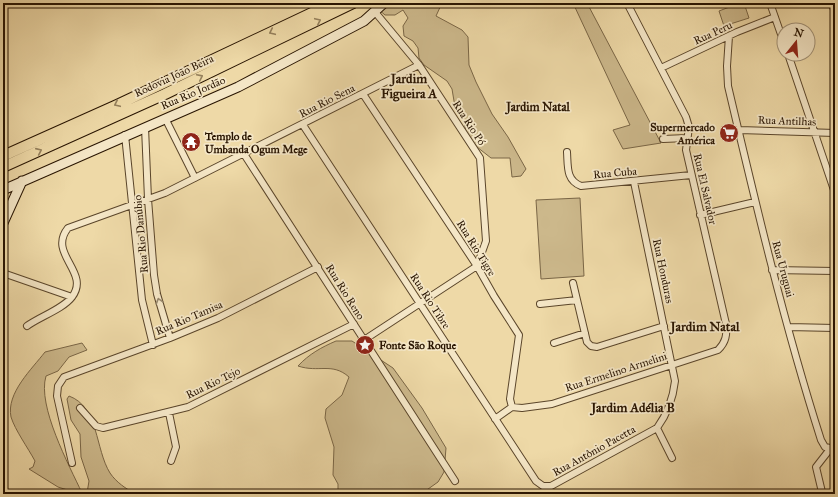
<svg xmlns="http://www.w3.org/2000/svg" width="838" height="497" font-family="'IM FELL Great Primer',serif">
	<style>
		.green { fill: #ccb88b; stroke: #7a6646 }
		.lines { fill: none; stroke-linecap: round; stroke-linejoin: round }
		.street-casing { stroke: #5a452a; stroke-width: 8 }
		.secondary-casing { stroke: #281401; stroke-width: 11 }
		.primary-casing { stroke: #281401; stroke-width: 12 }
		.street { stroke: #f4e6c6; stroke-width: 6 }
		.secondary { stroke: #f4e6c6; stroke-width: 9 }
		.primary { stroke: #eed9a7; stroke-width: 10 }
		.oneway { stroke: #95805c }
		.oneway2 { stroke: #98886d }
		.labels { text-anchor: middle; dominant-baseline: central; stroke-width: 3.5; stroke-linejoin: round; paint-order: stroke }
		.street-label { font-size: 11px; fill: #281401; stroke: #f4e6c6 }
		.poi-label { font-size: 11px; font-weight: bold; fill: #281401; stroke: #f4e6c6; text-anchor: start }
		.neighbourhood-label { font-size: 12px; font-weight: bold; fill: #281401; stroke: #f4e6c6 }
		.quarter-label { font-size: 13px; font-weight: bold; fill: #281401; stroke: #f4e6c6 }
	</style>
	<rect width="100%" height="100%" fill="#eed9a7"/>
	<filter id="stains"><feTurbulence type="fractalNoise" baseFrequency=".005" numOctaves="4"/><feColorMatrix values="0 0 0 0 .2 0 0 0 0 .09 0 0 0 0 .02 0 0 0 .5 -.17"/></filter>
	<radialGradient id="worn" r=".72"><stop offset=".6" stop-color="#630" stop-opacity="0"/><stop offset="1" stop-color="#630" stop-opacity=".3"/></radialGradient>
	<!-- green -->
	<path class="green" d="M384,3H442L436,16L462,30L468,37L469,65L476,82L492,114L508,137L526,169L521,176L512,177L510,158H491L477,147L466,132L464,122L455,107L452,89L447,81L424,65L419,58L418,48L413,41L404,36L403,26L408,18L403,10L395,15H385L378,9Z
		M573,3H587L661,143L623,149L613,130L630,125Z
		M740,3H744L749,18L724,26L719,11Z
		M580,198L584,276L541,279L536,200Z
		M336,341H352L393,368L422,408L446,448L444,472L438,482L421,494H338V484L333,475L334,447L325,418L326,409L342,395L349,377C332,362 319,373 298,366C309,354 322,347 336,341Z
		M82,343L87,350L69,357L58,371L46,376C37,406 69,465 82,493H87L89,481L81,457L80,434L71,420L67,399L69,396C99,407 95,449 110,473C116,482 126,489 136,494H80L58,487L29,469L33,467L35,461C28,448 15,430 11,417C6,393 32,369 45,352Z"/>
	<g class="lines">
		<defs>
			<path id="street" d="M770,3L784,43
				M832,3L835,13
				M729,36L727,66L728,86C756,205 784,324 821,440L825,447L835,449
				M788,54L835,193
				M661,68L737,32L775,17
				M363,94L477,266L494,296L519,335L510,399L512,407L495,419
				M165,118L195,178
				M303,125L536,481L543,486H551L657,428C668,413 673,399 675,381L634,182
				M145,127L148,199L154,275L157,294L170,338
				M739,130L835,133
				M125,135L142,300L153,345
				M663,139L687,138
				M567,152C568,167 566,180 581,186L691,175
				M244,154L455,481
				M700,215L755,202
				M772,270L835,271
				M3,273L72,297
				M573,283L587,342L591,346L597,347L664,326
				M540,304L577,300
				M27,326C39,317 63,309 72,297C91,272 47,254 68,228L165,193L419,65
				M788,327L835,328
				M364,340L477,266L486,241L480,158L419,65L375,12
				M554,343L585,333
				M512,407L522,408L552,404L718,350C726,342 727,335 726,324L686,150L689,127L686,117L627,3
				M80,408L96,426L103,428L188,407L354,324
				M169,413L176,447L171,461
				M657,428L672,458
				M72,463L57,396L58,386L64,377L170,338L218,318L318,267
				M820,494L822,492L816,467L830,449"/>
			<path id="secondary" d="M3,190L238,87L364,21L384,3
				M3,223L22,181"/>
			<path id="primary" d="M3,156L117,105L333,3
				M3,167L165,94L353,3"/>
		</defs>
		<!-- street casing -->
		<use href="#street" class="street-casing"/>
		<!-- secondary casing -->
		<use href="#secondary" class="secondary-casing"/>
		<!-- primary casing -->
		<use href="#primary" class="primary-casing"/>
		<!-- street -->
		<use href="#street" class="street"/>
		<!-- secondary -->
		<use href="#secondary" class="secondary"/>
		<!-- primary -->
		<use href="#primary" class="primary"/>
	</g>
	<!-- one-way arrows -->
	<defs><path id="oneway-chevron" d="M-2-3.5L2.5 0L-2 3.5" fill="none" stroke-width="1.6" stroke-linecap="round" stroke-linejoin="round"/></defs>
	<g class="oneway">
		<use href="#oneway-chevron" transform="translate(318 21) rotate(-25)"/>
		<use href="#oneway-chevron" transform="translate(272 32) rotate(155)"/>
		<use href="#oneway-chevron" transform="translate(200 77) rotate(-26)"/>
		<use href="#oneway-chevron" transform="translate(117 104) rotate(155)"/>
		<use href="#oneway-chevron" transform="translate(39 151) rotate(-24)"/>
	</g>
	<use class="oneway2" href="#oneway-chevron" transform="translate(159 301) rotate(-106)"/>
	<!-- icons -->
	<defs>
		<symbol id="supermarket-disc" viewBox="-11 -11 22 22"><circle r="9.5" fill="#8f2418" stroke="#f4e6c6"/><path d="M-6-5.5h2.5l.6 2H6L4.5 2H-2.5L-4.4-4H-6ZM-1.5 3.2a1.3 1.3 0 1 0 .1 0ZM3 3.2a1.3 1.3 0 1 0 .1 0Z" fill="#fff"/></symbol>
		<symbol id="temple-disc" viewBox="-11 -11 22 22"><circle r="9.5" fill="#8f2418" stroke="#f4e6c6"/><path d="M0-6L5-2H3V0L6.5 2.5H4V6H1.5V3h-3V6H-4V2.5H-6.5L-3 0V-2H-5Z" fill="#fff"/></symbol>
		<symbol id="sight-disc" viewBox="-11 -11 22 22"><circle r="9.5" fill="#8f2418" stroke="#f4e6c6"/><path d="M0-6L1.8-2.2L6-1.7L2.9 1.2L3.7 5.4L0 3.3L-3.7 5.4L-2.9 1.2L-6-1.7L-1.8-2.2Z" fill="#fff"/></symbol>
	</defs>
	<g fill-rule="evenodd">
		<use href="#supermarket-disc" x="718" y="122" width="22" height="22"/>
		<use href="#temple-disc" x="180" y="131" width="22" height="22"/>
		<use href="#sight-disc" x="354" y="334" width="22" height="22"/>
	</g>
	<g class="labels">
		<!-- street labels -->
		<g class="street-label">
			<text transform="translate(713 33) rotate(-25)">Rua Peru</text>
			<text transform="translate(174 76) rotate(-25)">Rodovia João Beira</text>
			<text transform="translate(193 93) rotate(-23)">Rua Rio Jordão</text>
			<text transform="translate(327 101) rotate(-27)">Rua Rio Sena</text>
			<text transform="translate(787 121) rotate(2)">Rua Antilhas</text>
			<text transform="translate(469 123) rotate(57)">Rua Rio Pó</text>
			<text transform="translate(615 173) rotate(-5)">Rua Cuba</text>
			<text transform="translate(705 189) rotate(77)">Rua El Salvador</text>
			<text transform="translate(141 234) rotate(-95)">Rua Rio Danúbio</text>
			<text transform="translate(476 248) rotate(58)">Rua Rio Tigre</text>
			<text transform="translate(783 269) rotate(75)">Rua Uruguai</text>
			<text transform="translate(663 271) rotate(78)">Rua Honduras</text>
			<text transform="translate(345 292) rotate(58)">Rua Rio Reno</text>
			<text transform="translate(430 301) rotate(57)">Rua Rio Tibre</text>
			<text transform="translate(189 318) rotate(-23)">Rua Rio Tamisa</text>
			<text transform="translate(616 372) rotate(-18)">Rua Ermelino Armelini</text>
			<text transform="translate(213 383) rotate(-26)">Rua Rio Tejo</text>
			<text transform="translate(594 451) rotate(-29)">Rua Antônio Pacetta</text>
		</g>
		<!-- poi labels -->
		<g class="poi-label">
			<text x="715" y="127" text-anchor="end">Supermercado<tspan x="715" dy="13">América</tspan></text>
			<text x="205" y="136">Templo de<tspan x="205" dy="13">Umbanda Ogum Mege</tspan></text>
			<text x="379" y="345">Fonte São Roque</text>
		</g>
		<!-- neighbourhood labels -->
		<g class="neighbourhood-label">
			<text x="538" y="107">Jardim Natal</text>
		</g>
		<!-- quarter labels -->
		<g class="quarter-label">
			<text x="409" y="79">Jardim<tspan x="409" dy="15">Figueira A</tspan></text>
			<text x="705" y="327">Jardim Natal</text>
			<text x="633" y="408">Jardim Adélia B</text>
		</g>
	</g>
	<!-- margin -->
	<rect width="838" height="497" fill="none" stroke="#eed9a7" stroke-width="16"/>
	<rect x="4" y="4" width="830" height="489" fill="none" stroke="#281401" stroke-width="2"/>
	<rect x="8" y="8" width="822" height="481" fill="none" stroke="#281401"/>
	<!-- north arrow -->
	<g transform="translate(796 42) rotate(17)"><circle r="19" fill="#f4e6c6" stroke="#a29277"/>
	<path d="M0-3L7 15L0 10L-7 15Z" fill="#8f2418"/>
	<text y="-6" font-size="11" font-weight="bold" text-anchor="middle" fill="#281401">N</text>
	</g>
	<rect width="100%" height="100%" filter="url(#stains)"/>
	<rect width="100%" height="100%" fill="url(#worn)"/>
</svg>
